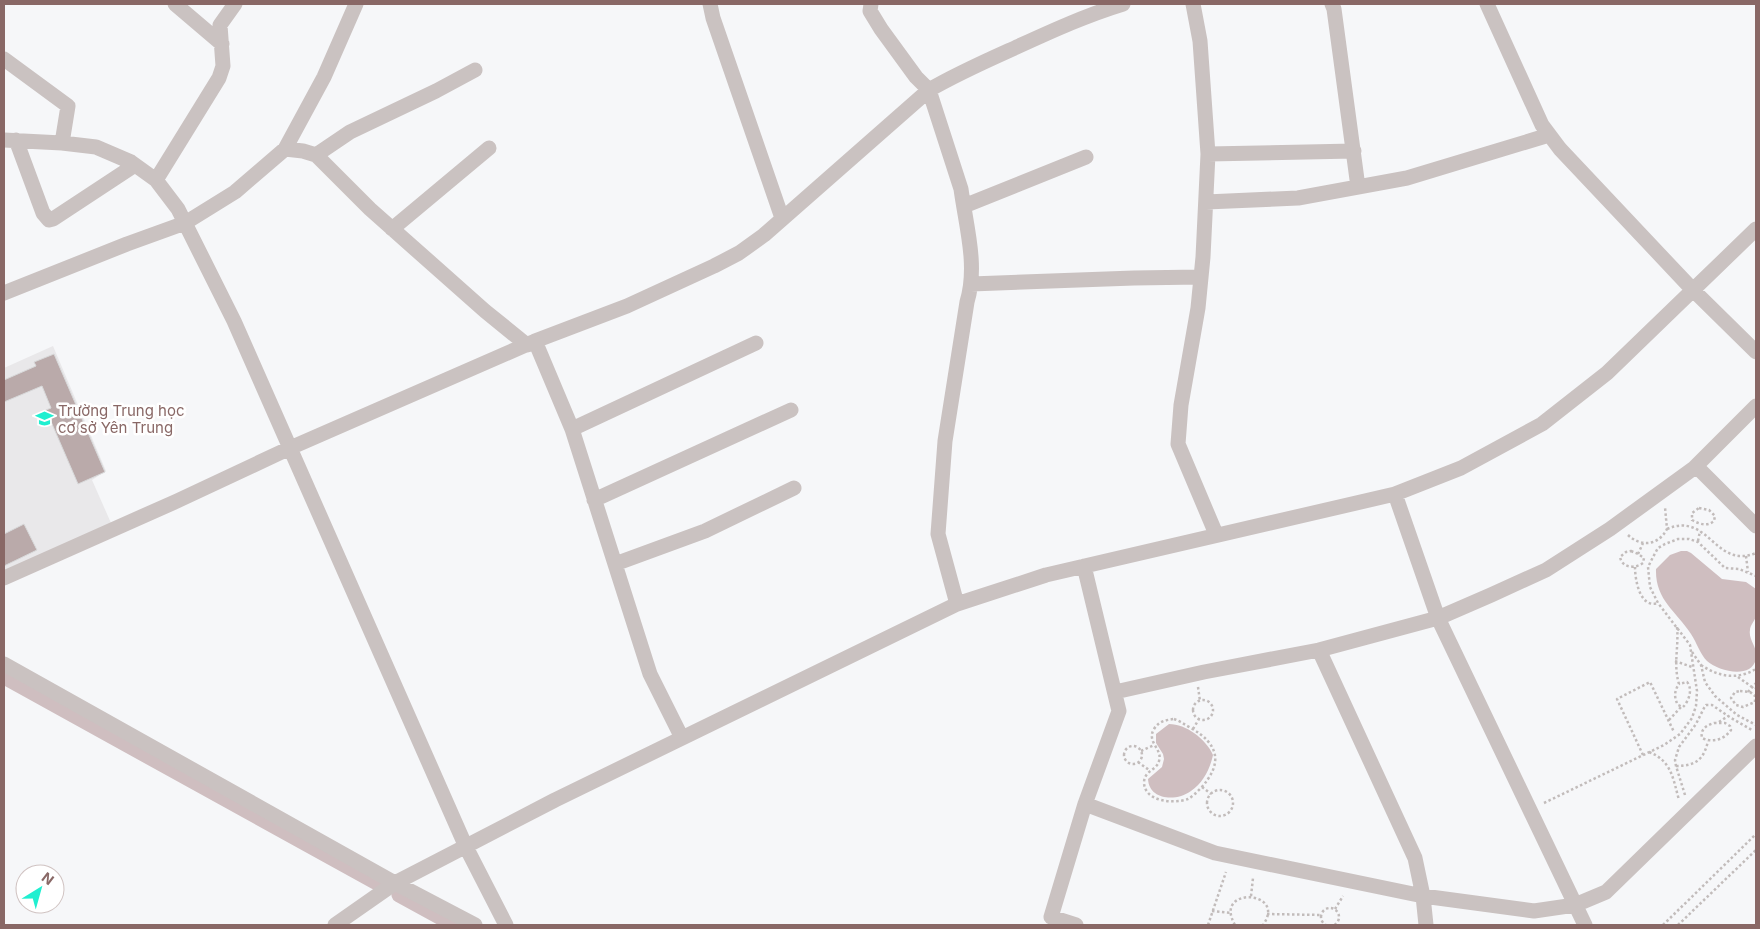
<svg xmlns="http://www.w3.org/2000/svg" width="1760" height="929" font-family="Inter,sans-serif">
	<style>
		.built { fill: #e9e8ea }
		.water { fill: #cfbec0 }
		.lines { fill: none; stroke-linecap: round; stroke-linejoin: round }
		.canal { stroke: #cfbec0; stroke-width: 15 }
		.building { fill: #baaaaa; stroke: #d8d9da }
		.path { stroke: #c2bcbb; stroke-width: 2.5; stroke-dasharray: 2.5 2.5; stroke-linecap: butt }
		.minor { stroke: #cac2c1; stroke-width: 15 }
		.labels { text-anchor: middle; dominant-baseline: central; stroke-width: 5; stroke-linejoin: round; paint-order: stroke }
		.poi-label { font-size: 15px; fill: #896866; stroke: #fff; text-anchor: start }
	</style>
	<rect width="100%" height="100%" fill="#f6f7f9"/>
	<!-- built -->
	<path class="built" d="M53,346L106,471L92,480L111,523L4,573V368Z"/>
	<!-- water -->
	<path class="water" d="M1681,551H1687L1691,553L1722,579L1746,582L1756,589C1756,598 1758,608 1756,616C1755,621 1750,625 1750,630C1748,640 1759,649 1756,659C1751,680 1718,671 1707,661C1700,654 1697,643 1691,634C1676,611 1655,600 1656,569L1670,555Z
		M1169,724C1186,724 1206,739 1213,755C1210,769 1203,783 1191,791C1176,802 1149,800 1148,779L1162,767L1164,759L1163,754L1156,743V734Z"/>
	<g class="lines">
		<!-- canal -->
		<path class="canal" d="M4,677L375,882
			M399,895L454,925"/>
	</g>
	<!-- building -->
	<path class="building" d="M54,354L105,472L78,484L46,410L51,408L42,386L4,402V380L36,366L34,362Z
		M24,524L37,550L4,566V534Z"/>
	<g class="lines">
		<!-- path -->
		<path class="path" d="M1699,508L1709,510L1715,516L1714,521C1707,527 1699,524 1692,520V513Z
			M1667,529C1709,511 1715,570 1756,553
			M1628,535C1641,547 1658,546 1667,529L1665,507
			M1698,541L1700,531
			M1631,551L1638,554L1644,558L1643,563C1635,569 1622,568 1620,557L1626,552Z
			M1638,554L1643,543
			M1746,556L1748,572
			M1635,567C1635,580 1640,609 1658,603
			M1677,627C1679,647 1673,664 1679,684C1674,691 1674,698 1678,705L1683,707C1689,701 1693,689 1687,682L1679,684
			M1692,652L1701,665L1705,682L1715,696L1737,715L1756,725
			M1675,661L1692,667
			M1701,665C1719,677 1737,680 1756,669
			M1738,677L1752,687L1756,688
			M1198,687L1200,701
			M1740,691L1750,692L1755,696V702L1743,707L1736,705L1731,698L1735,692Z
			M1748,692L1756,683
			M1193 710a10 10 0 1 1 20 0a10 10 0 1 1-20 0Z
			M1174,719C1180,721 1185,725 1191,728C1220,745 1223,764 1200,789C1196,793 1192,797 1188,799C1174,804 1144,802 1144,782C1145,770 1157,770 1159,761C1163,749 1146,742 1154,729C1159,721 1166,720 1174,719Z
			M1669,720L1681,707
			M1719,722L1728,716
			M1714,723H1725L1730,726L1731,730C1724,740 1712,743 1702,738C1700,729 1707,725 1714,723Z
			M1193,729L1199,719
			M1124 755a9 9 0 1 1 18 0a9 9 0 1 1-18 0Z
			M1141,751L1154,745
			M1649,752C1672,761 1673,779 1679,800
			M1643,755L1617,699L1650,682L1674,732
			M1138,762L1149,770
			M1676,766C1696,766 1704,759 1708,741
			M1202,787L1211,794
			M1207 803a13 13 0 1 1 26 0a13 13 0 1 1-26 0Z
			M1685,795L1676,766L1675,760L1679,747L1696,724L1704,708L1706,705H1712L1731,718L1752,730
			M1544,803L1664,745L1680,734L1692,718L1696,706L1697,691L1690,645L1658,603L1650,587L1648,567L1653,557L1658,548L1665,544L1678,539H1689L1698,542L1725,568L1739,569L1756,576
			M1251,896L1253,878
			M1321 917a9 9 0 1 1 18 0a9 9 0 1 1-18 0Z
			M1335,909L1343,896
			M1212,911L1231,913
			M1267,914L1322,915
			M1208,925L1226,872
			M1235,925C1212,886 1288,890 1263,925
			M1663,925L1756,834
			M1678,925L1756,850"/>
		<!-- minor -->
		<path class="minor" d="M175,4L222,44
			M710,4L713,18L782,218
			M871,4L870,11L881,29L916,77L929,90L961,189C966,226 978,266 967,302L945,441L938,534L957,604
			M1193,4L1200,41L1208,154L1203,257L1198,308L1181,405L1178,444L1216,534
			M1332,4L1334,9L1358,187
			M1487,4L1542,125L1560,149L1692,289L1756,352
			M4,59L68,106L62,143
			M4,140L62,143L96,147L131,162L156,180L178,209L234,321L466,847L506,925
			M16,140L43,213L49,220L53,219L135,165
			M285,149L324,77L356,4
			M1208,154L1354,151
			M316,155L350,132L436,91L475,70
			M156,180L219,78L223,66L220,25L235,4
			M1206,202L1298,198L1407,178L1549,135
			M964,206L1086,157
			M392,229L489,148
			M971,284L1134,278L1200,277
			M4,293L127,244L185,223L235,192L285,149L303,151L316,155L370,209L485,311L527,345
			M535,341L572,429L650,674L682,738
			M572,429L756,343
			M1696,466L1756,526
			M1395,494L1438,618L1585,925
			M594,500L791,410
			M615,564L705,531L794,488
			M4,578L177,501L290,448L535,341L627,306L714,266L739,253L764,235L929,90C958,73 988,60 1019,46C1054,30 1087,15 1123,4
			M1319,650L1415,858L1423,896L1426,925
			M4,664L395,883L475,925
			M1115,692L1204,672L1319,650L1438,618L1491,595L1546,570L1610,529L1694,468L1756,406
			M1085,804L1215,853L1423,896L1534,911L1575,905L1606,892L1756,746
			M335,925L395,883L555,800L957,604L1046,575L1395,494L1461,468L1542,424L1607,373L1756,229
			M1076,925L1051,917L1085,804L1119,711L1084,566"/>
	</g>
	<!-- icons -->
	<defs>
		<symbol id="school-bare" viewBox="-9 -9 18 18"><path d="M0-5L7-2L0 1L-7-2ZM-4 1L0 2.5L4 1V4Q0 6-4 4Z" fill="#20efd0" stroke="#fff" stroke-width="2.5" paint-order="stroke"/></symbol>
	</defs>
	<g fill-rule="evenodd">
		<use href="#school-bare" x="32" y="406" width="25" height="25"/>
	</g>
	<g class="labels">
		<!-- poi labels -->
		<g class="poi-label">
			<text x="58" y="410">Trường Trung học<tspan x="58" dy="17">cơ sở Yên Trung</tspan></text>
		</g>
	</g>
	<!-- border -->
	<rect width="1760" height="929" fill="none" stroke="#896866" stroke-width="10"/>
	<!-- north arrow -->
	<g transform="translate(40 889) rotate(37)"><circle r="24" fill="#ffffff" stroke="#d0c3c2"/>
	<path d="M0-4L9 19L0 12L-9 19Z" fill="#20efd0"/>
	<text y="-8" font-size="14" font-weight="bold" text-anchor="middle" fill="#896866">N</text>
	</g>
</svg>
